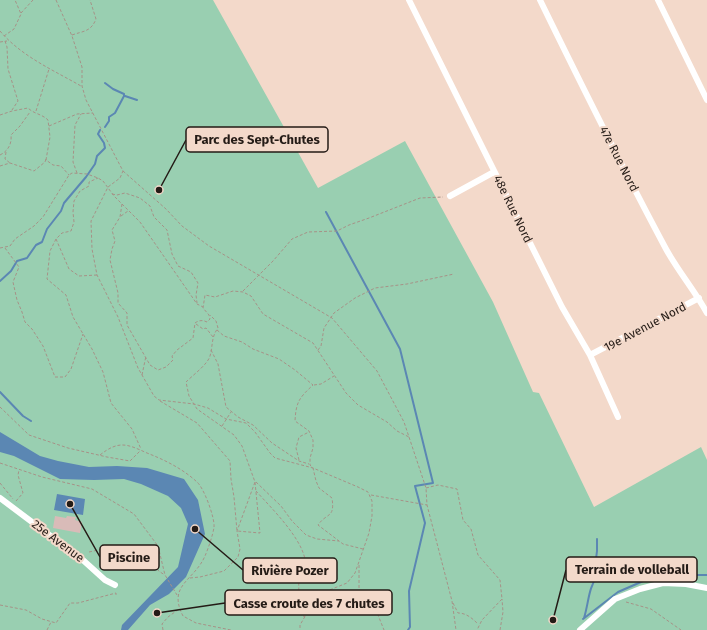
<svg xmlns="http://www.w3.org/2000/svg" width="707" height="630" font-family="'Fira Sans',sans-serif">
	<style>
		.green { fill: #99cfb1 }
		.water { fill: #5b87b3 }
		.lines { fill: none; stroke-linecap: round; stroke-linejoin: round }
		.stream { stroke: #5b87b3; stroke-width: 2 }
		.building { fill: #d9bbb8 }
		.path { stroke: #a69287; stroke-width: 1; stroke-dasharray: 3 2; stroke-linecap: butt }
		.minor { stroke: #fff; stroke-width: 6 }
		.labels { text-anchor: middle; dominant-baseline: central; stroke-width: 4; stroke-linejoin: round; paint-order: stroke }
		.street-label { font-size: 12px; fill: #241b16; stroke: #f3d9ca }
		.leader { fill: none; stroke: #241b16; stroke-width: 1.5 }
		.callout-dot { fill: #241b16; stroke: #f3d9ca; stroke-width: 1.5 }
		.callout { fill: #f3d9ca; stroke: #241b16; stroke-width: 1.5 }
		.callout-label { font-size: 13px; text-anchor: middle; font-weight: bold; fill: #241b16 }
	</style>
	<rect width="100%" height="100%" fill="#f3d9ca"/>
	<!-- green -->
	<path class="green" d="M0,0H213L318,188L405,141L493,302L533,392L539,393L594,507L701,447L707,460V630H0Z"/>
	<!-- water -->
	<path class="water" d="M0,432L40,456L58,461L89,467L117,466L147,468L184,479L198,500L205,534L186,577L169,594L150,605L128,630H121L122,625L178,567L188,524L181,508L168,496L141,484L124,479L94,480L60,479L14,456L0,452Z
		M57,494L85,499L83,515L54,510Z"/>
	<g class="lines">
		<!-- stream -->
		<path class="stream" d="M125,96L137,100
			M105,127L109,121V117L115,113L124,96V94L113,89L105,83
			M326,212L400,349L433,483L415,486L425,523L409,591L410,627L408,630
			M0,281L11,271L17,261L27,258L36,245L42,242L47,229L61,211L64,203L86,177L95,164L97,156L105,148L104,143L98,134L100,130
			M0,392L23,416L31,421
			M584,618C589,602 588,588 598,575L595,567L597,551V539
			M583,619L618,592L657,575H707"/>
	</g>
	<!-- building -->
	<path class="building" d="M55,516L66,518L67,516L76,517L75,520L82,522L80,533L53,528Z"/>
	<g class="lines">
		<!-- path -->
		<path class="path" d="M56,0L72,36L82,67V86L86,100L123,171L120,178L108,187L91,221L92,249L97,275L118,317L138,368L154,396L159,400L194,404L208,408L226,419L246,423L255,432L270,453L275,458L313,468L358,487L368,492L372,501V516L369,533L355,573L347,583L327,591L320,596L307,613L300,625V630
			M21,13L33,0
			M0,31C21,56 53,70 81,86
			M72,35C83,31 91,32 96,19L90,0
			M4,36L14,29L21,14L15,0
			M5,41L7,47L8,69L18,101L12,110
			M0,42L7,41
			M36,111L49,69
			M0,115L12,111L28,108C34,114 42,114 48,120L50,137L46,160L53,165L61,166L69,175
			M49,126L77,114L93,113
			M6,152L5,159L10,163
			M0,155C8,151 12,144 11,135L20,126L30,112
			M0,166L10,163L34,171L45,162L46,159
			M123,171L166,209L182,226L209,246L332,318L377,371L404,422L426,488L427,505L452,601L456,630
			M77,173L73,162L75,125L81,114
			M112,194L117,195L125,193L140,198L150,206L154,217L167,230L172,254L178,266L191,272L198,283L196,295L197,303
			M122,204L120,217L112,230L115,241L112,249L110,260L118,293V303L127,313V325L150,365L158,370L166,367L173,360L172,356L177,350L193,338L195,323C199,320 203,320 207,322L210,319L209,315L203,308L205,295L215,297L233,291L243,292L251,296L263,314L313,343L346,393L358,405L387,422L397,431L409,437
			M121,216L128,211
			M56,239L50,251L47,279L66,295L73,317L92,349L103,372L111,403L132,429L141,449
			M0,248L10,246L15,239L34,226L43,217L69,175L72,173L87,174L98,178L103,181L114,196L140,222L197,304L203,307
			M5,248L19,267L13,282L17,300L22,312L25,322L32,329L43,346L55,377H65L71,369L83,334
			M97,275L79,276L69,269L56,239L62,233L71,231L74,222L73,212L74,201L80,191L89,186V182L98,178
			M243,291L273,261L292,239L308,232L337,231L349,225L369,218L420,198L443,197
			M196,324L203,329L206,328L213,337
			M217,330L224,336L242,342L253,349L279,359L295,370L313,385C299,398 296,402 295,421L309,431L313,440V448L310,458V465L313,468L316,481L319,488L332,498C335,519 327,512 318,525L343,544L363,549
			M211,350L218,364L226,407L238,417L253,425L272,443L299,461L309,464
			M318,350L321,346L324,328L334,313L355,298L375,288L407,284L454,274
			M142,375L146,356
			M314,385L321,384L334,376
			M160,401L197,423L230,461L231,479L234,497L237,531L260,533L255,482
			M0,407L29,435L68,448L107,457L130,461L140,451
			M222,426L231,412
			M100,455C119,440 127,444 147,453C165,460 183,469 197,482C204,488 215,518 214,527C213,535 208,549 205,556C194,581 167,585 183,616L196,623L231,630
			M299,460L296,448L299,437L309,432
			M0,463L42,477L92,489L134,514L158,546L165,575L177,595
			M256,482L281,506L292,521L306,535L317,539L339,541
			M0,483L13,499
			M426,488L438,485L457,489L463,520L471,529L478,555L500,580L502,599L482,620L477,630
			M256,491C271,508 311,546 305,570C304,573 300,576 299,580C298,583 300,609 300,614L305,617
			M371,495L427,505
			M16,501L23,493L18,475L19,470
			M89,552L113,547L134,546L150,555C152,565 156,570 165,575
			M359,565V589L378,615L384,630
			M190,578L200,577L224,571L238,557L240,549L237,531L255,482L242,446L234,435L197,409L189,396L186,382C193,375 208,364 210,356C213,346 211,337 218,328L216,321L210,315
			M626,602L651,609L681,630
			M453,603L458,613C466,613 472,618 478,624
			M0,605L26,610L42,619L56,623L70,603H78L116,593V595
			M47,630L51,622
			M163,630L162,624L168,617L179,609
			M500,630L503,612L502,599"/>
		<!-- minor -->
		<path class="minor" d="M409,0L562,307L590,355L618,417
			M540,0C581,84 622,167 666,249C678,271 695,291 707,313
			M658,0L707,100
			M450,196L494,172
			M590,355L699,298
			M0,498L84,561L105,580L115,585
			M580,630L615,599L640,589L663,583L686,584L707,588"/>
	</g>
	<g class="labels">
		<!-- street labels -->
		<g class="street-label">
			<text transform="translate(619 159) rotate(63)">47e Rue Nord</text>
			<text transform="translate(513 209) rotate(64)">48e Rue Nord</text>
			<text transform="translate(645 327) rotate(-28)">19e Avenue Nord</text>
			<text transform="translate(58 541) rotate(37)">25e Avenue</text>
		</g>
	</g>
	<!-- callouts -->
	<path class="leader" d="M159 190L186 140M70 504L100 557M553 620L566 570M195 529L243 570M157 613L225 603"/>
	<g class="callout-dot">
		<circle cx="159" cy="190" r="4"/>
		<circle cx="70" cy="504" r="4"/>
		<circle cx="553" cy="620" r="4"/>
		<circle cx="195" cy="529" r="4"/>
		<circle cx="157" cy="613" r="4"/>
	</g>
	<g class="callout">
		<rect x="186" y="127" width="142" height="25" rx="4"/>
		<rect x="100" y="545" width="59" height="25" rx="4"/>
		<rect x="566" y="557" width="131" height="25" rx="4"/>
		<rect x="243" y="558" width="94" height="25" rx="4"/>
		<rect x="225" y="590" width="167" height="25" rx="4"/>
	</g>
	<g class="callout-label">
		<text x="257" y="144">Parc des Sept-Chutes</text>
		<text x="129" y="562">Piscine</text>
		<text x="632" y="574">Terrain de volleball</text>
		<text x="290" y="575">Rivière Pozer</text>
		<text x="309" y="608">Casse croute des 7 chutes</text>
	</g>
</svg>
